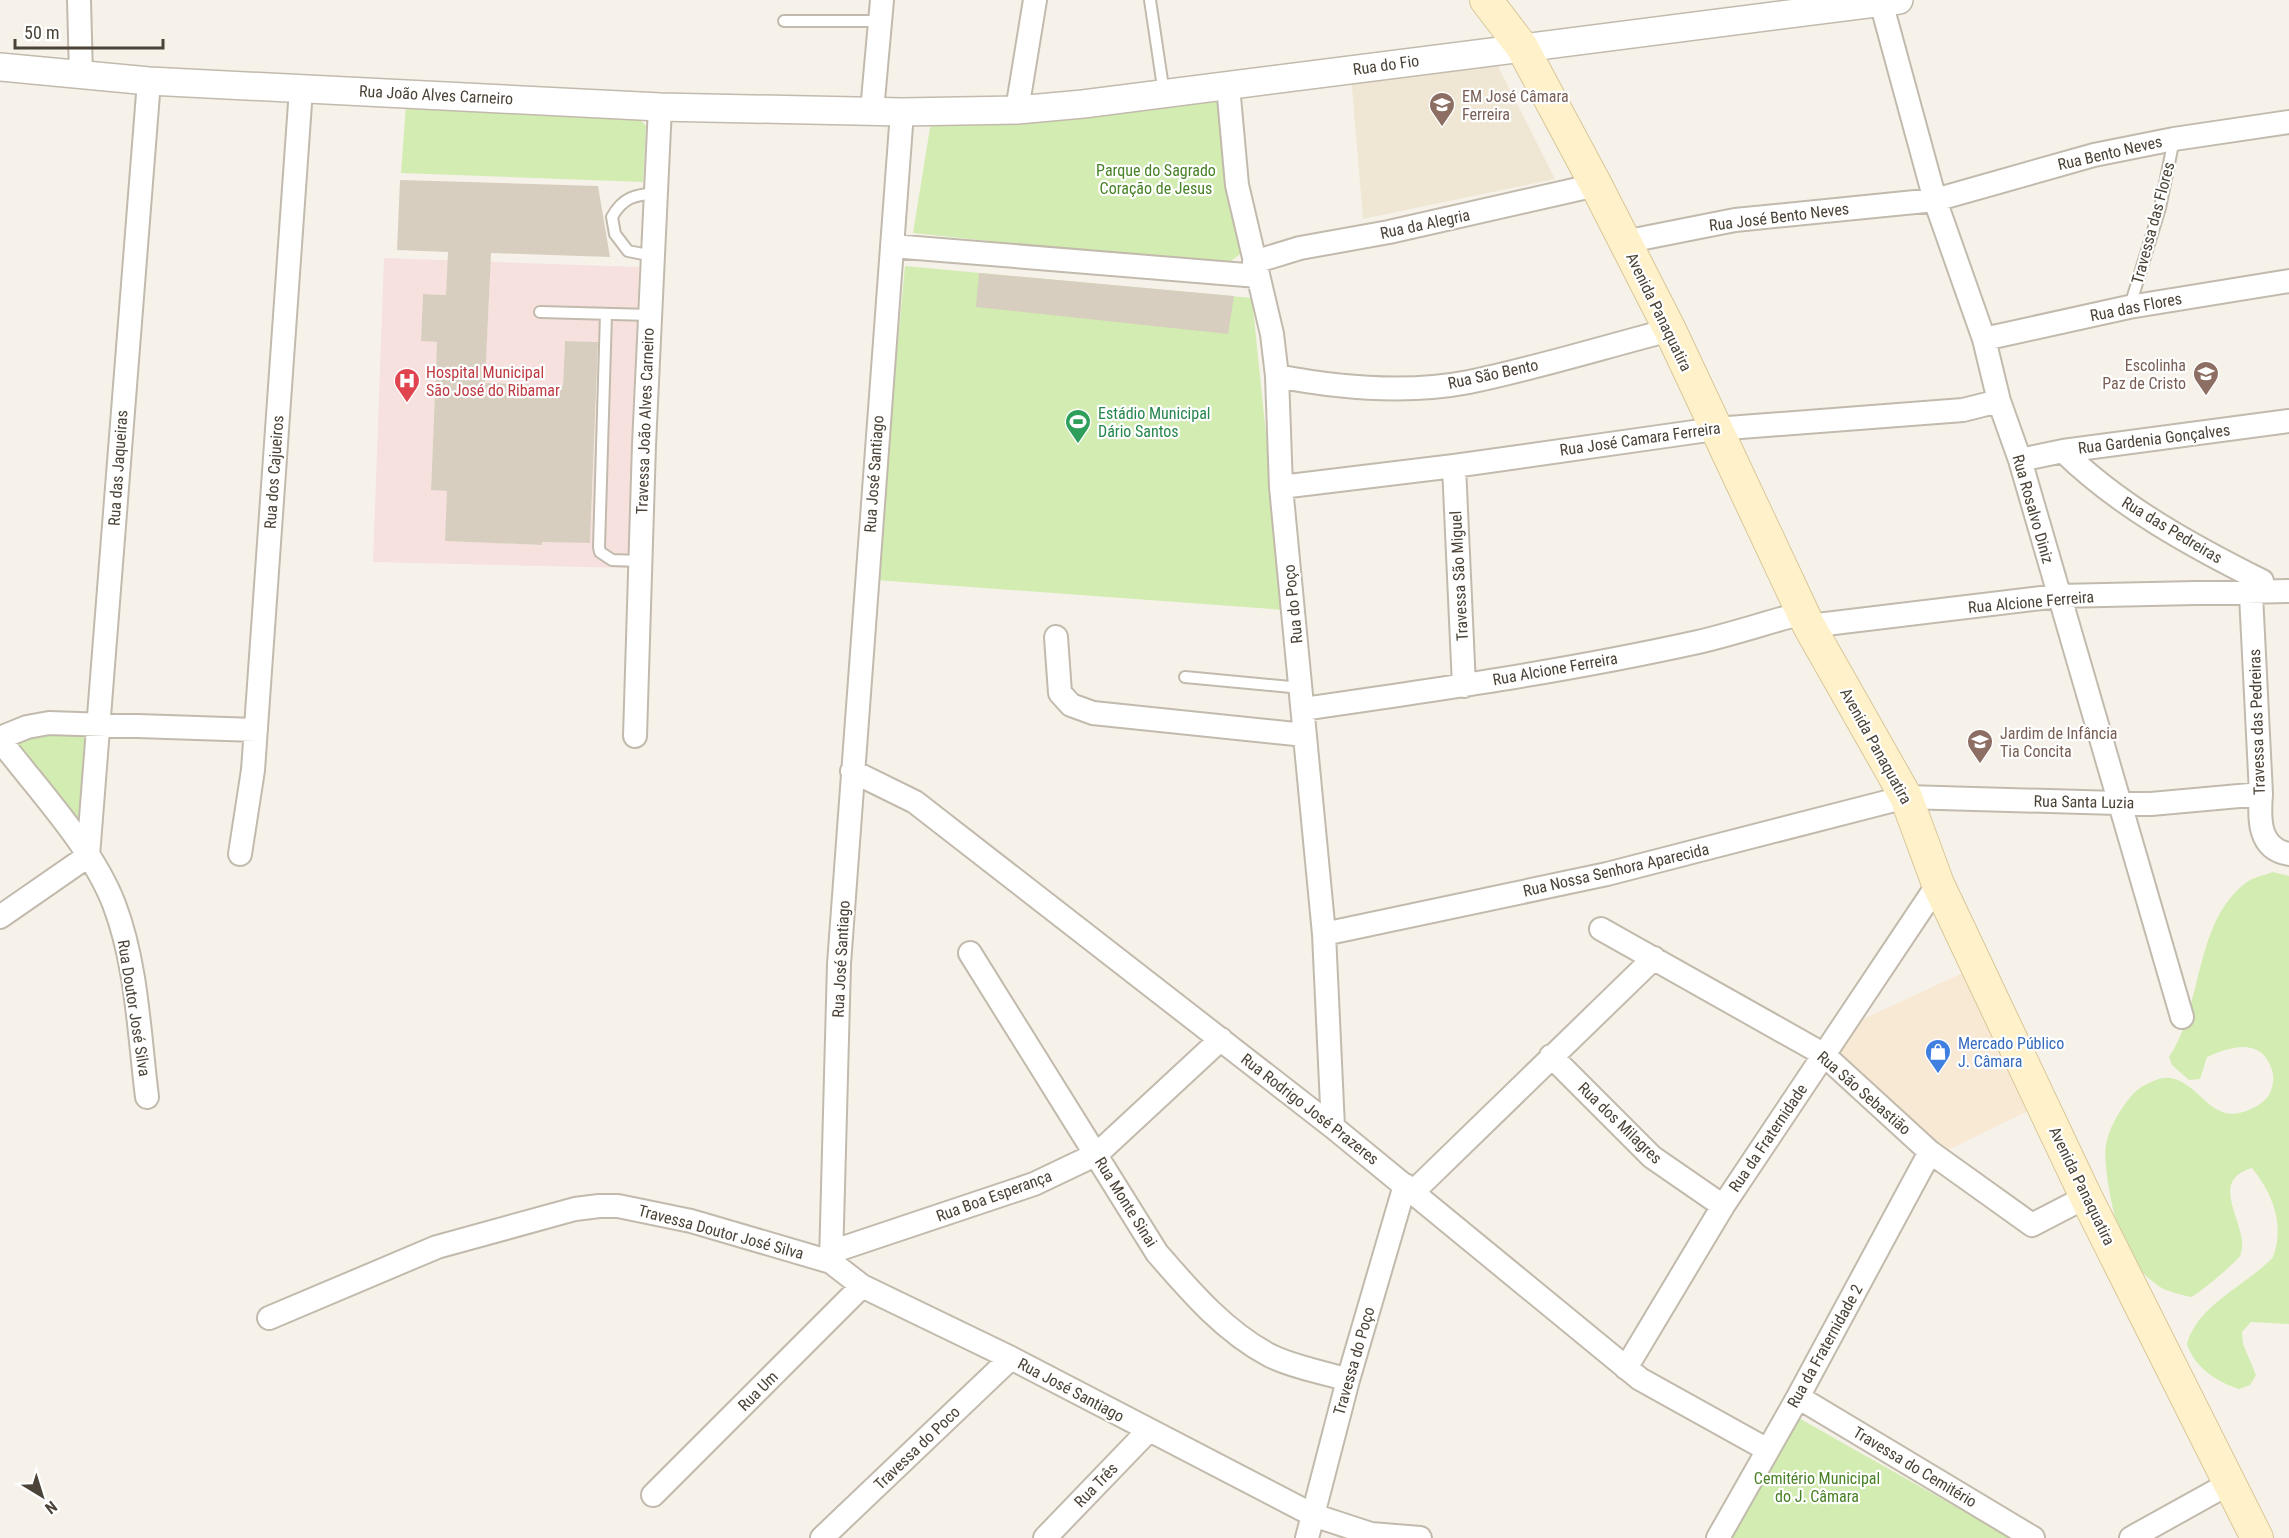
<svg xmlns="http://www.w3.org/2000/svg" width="2289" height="1538" font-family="'Roboto Condensed',sans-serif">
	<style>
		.commercial { fill: #f8e9d5 }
		.education { fill: #efe7d4 }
		.medical { fill: #f6e1de; fill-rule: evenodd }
		.green { fill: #d2ecb1 }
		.building { fill: #d8cebf }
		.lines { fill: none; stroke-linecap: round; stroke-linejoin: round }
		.service-casing { stroke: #c2baac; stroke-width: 14 }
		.minor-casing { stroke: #c2baac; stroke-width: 26 }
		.tertiary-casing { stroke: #c2baac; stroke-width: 30 }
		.secondary-casing { stroke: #d8c798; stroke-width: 34 }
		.service { stroke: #fff; stroke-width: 10 }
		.minor { stroke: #fff; stroke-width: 22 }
		.tertiary { stroke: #fff; stroke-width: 27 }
		.secondary { stroke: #fff2cb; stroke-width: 32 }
		.labels { text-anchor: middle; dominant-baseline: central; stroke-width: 4.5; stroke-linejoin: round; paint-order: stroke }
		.street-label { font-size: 16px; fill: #4b4337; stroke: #fff }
		.education-label { font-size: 16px; fill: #785e54; stroke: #fff; text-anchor: start }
		.park-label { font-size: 16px; fill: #498126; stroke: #fff }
		.health-label { font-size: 16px; fill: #be3a42; stroke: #fff; text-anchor: start }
		.leisure-label { font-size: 16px; fill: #27864d; stroke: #fff; text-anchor: start }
		.shop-label { font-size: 16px; fill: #366cbe; stroke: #fff; text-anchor: start }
	</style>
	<rect width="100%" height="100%" fill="#f6f2ea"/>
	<!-- commercial -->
	<path class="commercial" d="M1969,970L2032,1109L1946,1151L1878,1097L1839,1052L1837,1046L1848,1026Z"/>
	<!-- education -->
	<path class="education" d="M1494,58L1555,179L1363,219L1351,76Z"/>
	<!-- medical -->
	<path class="medical" d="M384,258L639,267L628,568L373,562ZM490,269L485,383L560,460L565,341L599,342L590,543L552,542L544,504L542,545L445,541L447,502L474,492L431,490L437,342L421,341L423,294L446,295Z"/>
	<!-- green -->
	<path class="green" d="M1218,92L1242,253L1228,263L1217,265L913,233L930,128L934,123Z
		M406,105L637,116L646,126L643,182L401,173Z
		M905,266L1252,298L1284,610L876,580Z
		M81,734L87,739L80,834L12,745C34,733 57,735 81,734Z
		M2273,872L2289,876V1324L2251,1322L2242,1332L2243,1344L2256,1375L2250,1385L2239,1389C2217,1382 2194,1367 2187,1344C2197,1305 2246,1286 2273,1257C2285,1225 2273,1194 2252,1168C2211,1180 2240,1215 2242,1242C2243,1245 2241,1253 2240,1256C2235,1263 2199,1294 2191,1297C2179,1294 2167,1292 2157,1285C2145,1276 2130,1261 2124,1248C2116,1229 2102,1164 2106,1145C2109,1127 2122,1106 2134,1093C2142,1085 2160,1076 2171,1078C2202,1084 2211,1128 2251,1109C2258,1106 2265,1101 2269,1095C2274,1086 2275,1075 2270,1065C2258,1037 2227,1048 2207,1057L2200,1079L2189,1080L2172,1065L2169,1057C2204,1005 2193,922 2247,882C2254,877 2265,875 2273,872Z
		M1797,1417L2011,1538H1729Z"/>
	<!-- building -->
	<path class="building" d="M400,180L598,186L610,257L491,253L485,383L563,386L565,341L598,342L590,543L542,542V545L445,541L447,491L431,490L437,342L421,341L423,294L446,295L448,252L397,250Z
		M979,273L1234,296L1228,334L976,307Z"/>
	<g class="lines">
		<defs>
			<path id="service" d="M1150,0L1164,94
				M784,21H882
				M653,256L628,251L615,234L612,217C623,197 635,195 656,193
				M2130,306L2160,208L2174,139
				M540,312L650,315
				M606,314L599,547L600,552L612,560L640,561
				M1185,677L1301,688"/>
			<path id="minor" d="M79,0L81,75
				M1881,2L1935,200L1984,339L1999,401L2020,460L2182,1017
				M1228,86L1237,185L1272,334L1277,376L1281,487L1324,934L1333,1127
				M1017,110L1035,0
				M872,111L882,0
				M902,112L839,964L831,1262L862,1286L1011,1358L1313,1515L1371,1534L1420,1538
				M1624,242L1735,220L1935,200L2094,155L2174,139L2289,122
				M892,246L1258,276
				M1254,262L1300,248L1389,232L1596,185
				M1984,339L2129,307L2289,281
				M1277,376C1339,388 1407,394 1469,382C1537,368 1604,347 1670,330
				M2063,451C2119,506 2192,546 2262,581
				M2020,460L2063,451L2289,421
				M1454,466L1464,686
				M1281,487L1454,466L1715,429L1963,410L1999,401
				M2250,575L2261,794C2259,818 2258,849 2289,854
				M1809,626L2058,596L2289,591
				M1056,637L1060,693L1071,705L1093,713L1305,735
				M1303,709C1435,690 1567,671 1698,642C1733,634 1768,622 1803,613
				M635,736L644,445L660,107
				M0,738L27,727L49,723L256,730
				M0,740C38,790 91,845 114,904C137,964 139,1033 147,1097
				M852,771L915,802L1333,1127L1640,1379L1766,1449
				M240,854L253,770L301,89
				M0,917L88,856L149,81
				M1601,929L1823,1054L1930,1152L2032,1225L2086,1197
				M1324,934L1607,874L1906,797L2151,804L2261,794
				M970,953L1157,1253C1190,1291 1224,1331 1269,1355C1292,1367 1323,1372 1348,1380
				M1551,1056L1652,1157L1723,1206
				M1413,1192L1654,958
				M831,1252L1034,1184L1097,1154L1221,1039
				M269,1318L437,1247L575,1209L599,1206H618L691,1221L831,1262
				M1626,1368L1723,1206L1938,884
				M1798,1397L2033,1538
				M653,1495L862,1286
				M822,1538L1011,1358
				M1045,1538L1148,1431
				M1307,1538L1348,1380L1405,1185
				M1718,1538L1798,1397L1930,1152
				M2131,1538L2230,1483"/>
			<path id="tertiary" d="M0,67L149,81L660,107L902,112L1017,110L1083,104L1899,0"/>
			<path id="secondary" d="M1486,0L1522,47L1596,185L1670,330L1809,626L1906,797L1938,884L2086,1197L2257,1538"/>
		</defs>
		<!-- service casing -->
		<use href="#service" class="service-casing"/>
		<!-- minor casing -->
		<use href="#minor" class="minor-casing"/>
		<!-- tertiary casing -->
		<use href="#tertiary" class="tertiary-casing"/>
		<!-- secondary casing -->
		<use href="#secondary" class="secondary-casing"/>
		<!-- service -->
		<use href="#service" class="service"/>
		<!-- minor -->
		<use href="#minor" class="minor"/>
		<!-- tertiary -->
		<use href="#tertiary" class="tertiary"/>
		<!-- secondary -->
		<use href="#secondary" class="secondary"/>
	</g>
	<!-- icons -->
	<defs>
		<symbol id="school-pin" viewBox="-11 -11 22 30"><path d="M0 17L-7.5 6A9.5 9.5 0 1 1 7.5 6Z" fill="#8d6e63" stroke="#fff"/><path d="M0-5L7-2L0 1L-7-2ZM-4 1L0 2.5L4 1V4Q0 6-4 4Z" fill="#fff"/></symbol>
		<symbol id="hospital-pin" viewBox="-11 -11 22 30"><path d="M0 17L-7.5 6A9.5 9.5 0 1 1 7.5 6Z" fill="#e0444e" stroke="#fff"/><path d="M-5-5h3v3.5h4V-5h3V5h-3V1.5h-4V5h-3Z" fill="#fff"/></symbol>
		<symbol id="stadium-pin" viewBox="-11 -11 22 30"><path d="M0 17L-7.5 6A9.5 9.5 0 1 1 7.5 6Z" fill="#2e9e5b" stroke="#fff"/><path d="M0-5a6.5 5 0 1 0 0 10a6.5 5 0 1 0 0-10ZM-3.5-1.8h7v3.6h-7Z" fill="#fff"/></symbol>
		<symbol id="shop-pin" viewBox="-11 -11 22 30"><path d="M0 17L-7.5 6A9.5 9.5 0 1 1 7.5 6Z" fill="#3f7fe0" stroke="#fff"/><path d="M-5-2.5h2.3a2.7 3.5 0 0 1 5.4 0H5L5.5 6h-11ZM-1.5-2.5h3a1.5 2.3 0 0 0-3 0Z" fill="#fff"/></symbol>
	</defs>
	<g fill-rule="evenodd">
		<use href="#school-pin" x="1427" y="90" width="30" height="40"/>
		<use href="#school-pin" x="2191" y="359" width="30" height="40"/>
		<use href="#hospital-pin" x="392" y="366" width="30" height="40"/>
		<use href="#stadium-pin" x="1063" y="407" width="30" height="40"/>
		<use href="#school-pin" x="1965" y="727" width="30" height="40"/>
		<use href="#shop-pin" x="1923" y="1037" width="30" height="40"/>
	</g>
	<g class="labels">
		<!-- street labels -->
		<g class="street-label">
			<text transform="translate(1386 65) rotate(-8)">Rua do Fio</text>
			<text transform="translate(436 95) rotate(3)">Rua João Alves Carneiro</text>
			<text transform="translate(2110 153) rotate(-13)">Rua Bento Neves</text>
			<text transform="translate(1779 217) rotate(-7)">Rua José Bento Neves</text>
			<text transform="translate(2153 223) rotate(-75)">Travessa das Flores</text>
			<text transform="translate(1425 224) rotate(-12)">Rua da Alegria</text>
			<text transform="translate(2136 307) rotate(-11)">Rua das Flores</text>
			<text transform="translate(1659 312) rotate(64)">Avenida Panaquatira</text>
			<text transform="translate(1493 374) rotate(-12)">Rua São Bento</text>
			<text transform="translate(645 421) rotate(-88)">Travessa João Alves Carneiro</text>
			<text transform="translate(1640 439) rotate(-8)">Rua José Camara Ferreira</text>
			<text transform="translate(2154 439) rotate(-7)">Rua Gardenia Gonçalves</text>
			<text transform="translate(118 468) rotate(-86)">Rua das Jaqueiras</text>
			<text transform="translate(274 472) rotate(-86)">Rua dos Cajueiros</text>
			<text transform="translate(874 474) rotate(-86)">Rua José Santiago</text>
			<text transform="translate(2033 509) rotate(74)">Rua Rosalvo Diniz</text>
			<text transform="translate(2172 530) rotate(31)">Rua das Pedreiras</text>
			<text transform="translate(1459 576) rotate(-93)">Travessa São Miguel</text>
			<text transform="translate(2031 602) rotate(-5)">Rua Alcione Ferreira</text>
			<text transform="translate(1293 604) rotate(-96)">Rua do Poço</text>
			<text transform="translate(1555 669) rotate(-10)">Rua Alcione Ferreira</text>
			<text transform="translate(2257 722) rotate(-92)">Travessa das Pedreiras</text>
			<text transform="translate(1876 746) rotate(61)">Avenida Panaquatira</text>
			<text transform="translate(2084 802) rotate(1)">Rua Santa Luzia</text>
			<text transform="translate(1616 870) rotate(-13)">Rua Nossa Senhora Aparecida</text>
			<text transform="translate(841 959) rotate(-87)">Rua José Santiago</text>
			<text transform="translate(134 1008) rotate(81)">Rua Doutor José Silva</text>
			<text transform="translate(1864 1093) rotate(41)">Rua São Sebastião</text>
			<text transform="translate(1310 1109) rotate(38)">Rua Rodrigo José Prazeres</text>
			<text transform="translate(1620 1123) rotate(44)">Rua dos Milagres</text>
			<text transform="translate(1768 1138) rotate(-56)">Rua da Fraternidade</text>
			<text transform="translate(2082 1186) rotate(64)">Avenida Panaquatira</text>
			<text transform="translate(994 1196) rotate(-20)">Rua Boa Esperança</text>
			<text transform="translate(1126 1202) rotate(58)">Rua Monte Sinai</text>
			<text transform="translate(721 1232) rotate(15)">Travessa Doutor José Silva</text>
			<text transform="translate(1825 1346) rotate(-61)">Rua da Fraternidade 2</text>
			<text transform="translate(1354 1361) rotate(-74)">Travessa do Poço</text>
			<text transform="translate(1071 1390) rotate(28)">Rua José Santiago</text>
			<text transform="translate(758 1391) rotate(-45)">Rua Um</text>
			<text transform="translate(917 1448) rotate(-44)">Travessa do Poco</text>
			<text transform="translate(1915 1467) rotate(31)">Travessa do Cemitério</text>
			<text transform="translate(1096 1485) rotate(-46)">Rua Três</text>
		</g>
		<!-- education labels -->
		<g class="education-label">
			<text x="1462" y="96">EM José Câmara<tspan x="1462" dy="18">Ferreira</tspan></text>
			<text x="2186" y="365" text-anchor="end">Escolinha<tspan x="2186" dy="18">Paz de Cristo</tspan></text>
			<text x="2000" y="733">Jardim de Infância<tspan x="2000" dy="18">Tia Concita</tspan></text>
		</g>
		<!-- park labels -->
		<g class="park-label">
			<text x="1156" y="170">Parque do Sagrado<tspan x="1156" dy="18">Coração de Jesus</tspan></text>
			<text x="1817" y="1478">Cemitério Municipal<tspan x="1817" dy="18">do J. Câmara</tspan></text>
		</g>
		<!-- health labels -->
		<g class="health-label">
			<text x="426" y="372">Hospital Municipal<tspan x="426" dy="18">São José do Ribamar</tspan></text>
		</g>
		<!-- leisure labels -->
		<g class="leisure-label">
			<text x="1098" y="413">Estádio Municipal<tspan x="1098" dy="18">Dário Santos</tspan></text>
		</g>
		<!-- shop labels -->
		<g class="shop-label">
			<text x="1958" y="1043">Mercado Público<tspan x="1958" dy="18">J. Câmara</tspan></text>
		</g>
	</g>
	<!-- north arrow -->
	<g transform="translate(42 1496) rotate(142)" stroke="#ffffff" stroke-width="4.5" paint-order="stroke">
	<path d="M0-4.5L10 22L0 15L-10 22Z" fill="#4b4337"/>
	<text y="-9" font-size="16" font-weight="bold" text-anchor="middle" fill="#4b4337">N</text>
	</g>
	<!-- scale -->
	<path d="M15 39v9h148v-9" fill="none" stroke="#4b4337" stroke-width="3"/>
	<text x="24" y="39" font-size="18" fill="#4b4337" stroke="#ffffff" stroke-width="4.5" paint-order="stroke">50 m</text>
</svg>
